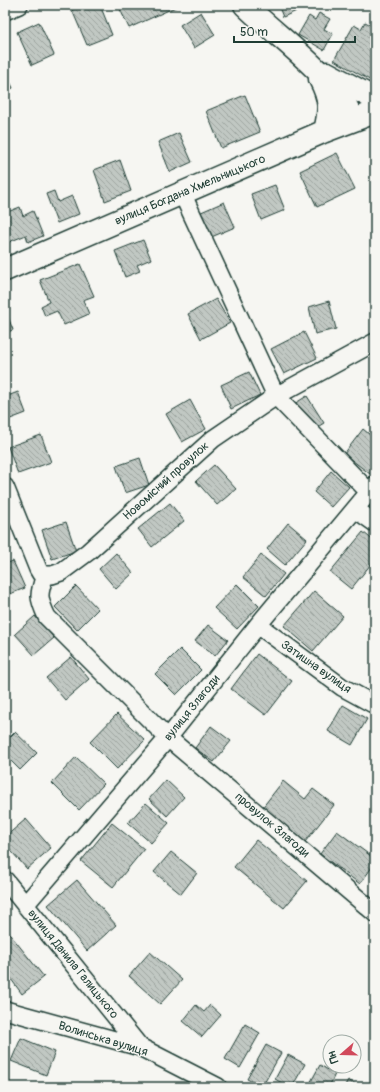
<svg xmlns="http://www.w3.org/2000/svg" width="380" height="1092" font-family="Pangolin,sans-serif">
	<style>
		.building { fill: url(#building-back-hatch); stroke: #1f3d34 }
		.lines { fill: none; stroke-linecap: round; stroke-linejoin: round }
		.street-casing { stroke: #1f3d34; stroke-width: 20 }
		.secondary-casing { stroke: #1f3d34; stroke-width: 25 }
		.street { stroke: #f6f6f2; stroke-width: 17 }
		.secondary { stroke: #f6f6f2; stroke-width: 22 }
		.labels { text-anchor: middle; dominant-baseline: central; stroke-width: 3; stroke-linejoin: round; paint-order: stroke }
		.street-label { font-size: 12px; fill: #1f3d34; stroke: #f6f6f2 }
	</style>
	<defs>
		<pattern id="building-back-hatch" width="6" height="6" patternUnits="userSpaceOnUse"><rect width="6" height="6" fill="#c1c8c3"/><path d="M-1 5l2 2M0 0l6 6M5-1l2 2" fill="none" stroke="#9ca49f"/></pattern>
	</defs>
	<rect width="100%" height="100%" fill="#f6f6f2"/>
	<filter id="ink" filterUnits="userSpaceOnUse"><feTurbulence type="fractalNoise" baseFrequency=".025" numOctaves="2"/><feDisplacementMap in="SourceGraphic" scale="8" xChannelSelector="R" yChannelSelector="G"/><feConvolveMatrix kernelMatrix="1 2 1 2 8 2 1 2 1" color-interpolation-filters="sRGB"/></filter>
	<g filter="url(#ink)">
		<!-- building -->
		<path class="building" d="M84,5H100L112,35L87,45L72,10Z
			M118,5H180L129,28Z
			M278,5H310L283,17Z
			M201,12L215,35L194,48L180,25Z
			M319,13L330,19L324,29L333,34L324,50L298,35L309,16L315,20Z
			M39,22L54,55L32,65L17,32Z
			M365,22L375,27L371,36L375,38V48L370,58L375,61V83L334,60L354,25L361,29Z
			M5,71L13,88L5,92Z
			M245,95L260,132L221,148L206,111Z
			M179,133L192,162L170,172L158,142Z
			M337,153L355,189L317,207L300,171Z
			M120,160L131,191L105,201L94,170Z
			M275,185L285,210L261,220L251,194Z
			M54,191L58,202L72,196L79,214L57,223L46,194Z
			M224,202L235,227L209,238L199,213Z
			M20,207L23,216L33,211L43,236L28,242L26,235L9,242L5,233V213Z
			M143,240L151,259L137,265L140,271L125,277L115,251Z
			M80,264L94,296L83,300L89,314L64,325L57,311L45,316L41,306L49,302L40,280Z
			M216,299L230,323L201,339L188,314Z
			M329,301L336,329L315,334L309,307Z
			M5,309L13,330L5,333Z
			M304,332L317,358L284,374L271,349Z
			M249,372L260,395L231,409L221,385Z
			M18,392L26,413L5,421V397Z
			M307,396L324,423L311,431L294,404Z
			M190,400L206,429L182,442L166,414Z
			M363,429L375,439V467L370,474L344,454Z
			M41,435L51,462L18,474L8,447Z
			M140,458L149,485L125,493L116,466Z
			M214,465L236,489L217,505L196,481Z
			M331,471L349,487L331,507L314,492Z
			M170,503L184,521L152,547L138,529Z
			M66,522L76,551L52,559L42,530Z
			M288,523L307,539L285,565L267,549Z
			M363,532L375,542V559L351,589L330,572Z
			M116,553L133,573L116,589L99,569Z
			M261,555L284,574L266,596L243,577Z
			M13,561L25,588L5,596V564Z
			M237,584L259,606L237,629L214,608Z
			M76,586L98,609L77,630L55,607Z
			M314,591L343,616L313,651L284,626Z
			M35,616L54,638L34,655L15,634Z
			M208,625L228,640L215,656L195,641Z
			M180,649L201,670L176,695L155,674Z
			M257,654L292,681L266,715L231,689Z
			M71,657L89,679L65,700L46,678Z
			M5,665L10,670L5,675Z
			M343,705L367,719L352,745L328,731Z
			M117,714L145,740L117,769L90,742Z
			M211,726L231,741L214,762L195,748Z
			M15,732L37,753L20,770L5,755V742Z
			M76,757L104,784L79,810L52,783Z
			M166,780L184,797L167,816L149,799Z
			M283,781L305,799L313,789L334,805L305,842L262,808Z
			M146,803L169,823L151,843L128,823Z
			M26,819L51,848L27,869L5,844V837Z
			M112,823L144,849L113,887L81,861Z
			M337,831L375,859V863L360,884L320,854Z
			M256,840L307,881L284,908L234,867Z
			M171,852L197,873L181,894L154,872Z
			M77,880L116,925L87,951L48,905Z
			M5,928L44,977L22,994L5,971Z
			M150,952L182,980L160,1004L129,976Z
			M196,1005L204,1012L210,1005L221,1015L202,1037L183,1021Z
			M245,1024L260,1033L240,1068L225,1059Z
			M21,1038L55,1052L46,1075L11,1061Z
			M266,1045L281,1053L262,1087L247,1079Z
			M288,1055L305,1064L292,1087H289L275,1079Z
			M320,1065L335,1074L329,1087H308Z
			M348,1080L360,1087H344Z"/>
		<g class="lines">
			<defs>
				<path id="street" d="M5,11L19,5
					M182,193L276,396L369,492
					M5,487L38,569L41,574L45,575H52L61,572L88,552L213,439L276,396L375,342
					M355,509L375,523
					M45,575C38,595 38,598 47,617L168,738L375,913
					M258,625L342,687L375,705
					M5,880L140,1047
					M25,905L168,738L258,625L375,485
					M5,1010L140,1047L218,1087"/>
				<path id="secondary" d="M245,5C283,42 330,72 354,120
					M327,73L375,99
					M320,79C331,100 330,110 325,131
					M5,270L325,131L375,112"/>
			</defs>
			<!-- street casing -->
			<use href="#street" class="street-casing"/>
			<!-- secondary casing -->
			<use href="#secondary" class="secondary-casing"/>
			<!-- street -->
			<use href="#street" class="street"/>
			<!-- secondary -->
			<use href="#secondary" class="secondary"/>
		</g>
	</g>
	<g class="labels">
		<!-- street labels -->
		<g class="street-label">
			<text transform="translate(190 190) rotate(-23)">вулиця Богдана Хмельницького</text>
			<text transform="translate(166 481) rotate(-42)">Новомісний провулок</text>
			<text transform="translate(316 667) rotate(35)">Затишна вулиця</text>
			<text transform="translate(192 708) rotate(-51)">вулиця Злагоди</text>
			<text transform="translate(272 825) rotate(40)">провулок Злагоди</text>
			<text transform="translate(73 964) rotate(51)">вулиця Данила Галицького</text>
			<text transform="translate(103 1039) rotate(17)">Волинська вулиця</text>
		</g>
	</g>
	<!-- margin -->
	<rect width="380" height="1092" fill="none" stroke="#f6f6f2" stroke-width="20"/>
	<rect x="10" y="10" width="360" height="1072" fill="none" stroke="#1f3d34" stroke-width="1.5" filter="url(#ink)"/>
	<!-- north arrow -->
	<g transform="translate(342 1054) rotate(250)"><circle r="19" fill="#f6f6f2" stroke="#a0aca6"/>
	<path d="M0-3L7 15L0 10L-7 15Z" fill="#d1495b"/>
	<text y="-6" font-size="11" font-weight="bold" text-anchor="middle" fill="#1f3d34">Пн</text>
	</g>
	<!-- scale -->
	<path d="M234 36v6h121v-6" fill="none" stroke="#1f3d34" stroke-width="2"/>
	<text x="240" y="36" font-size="12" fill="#1f3d34" stroke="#f6f6f2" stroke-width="3" paint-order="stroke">50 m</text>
</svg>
